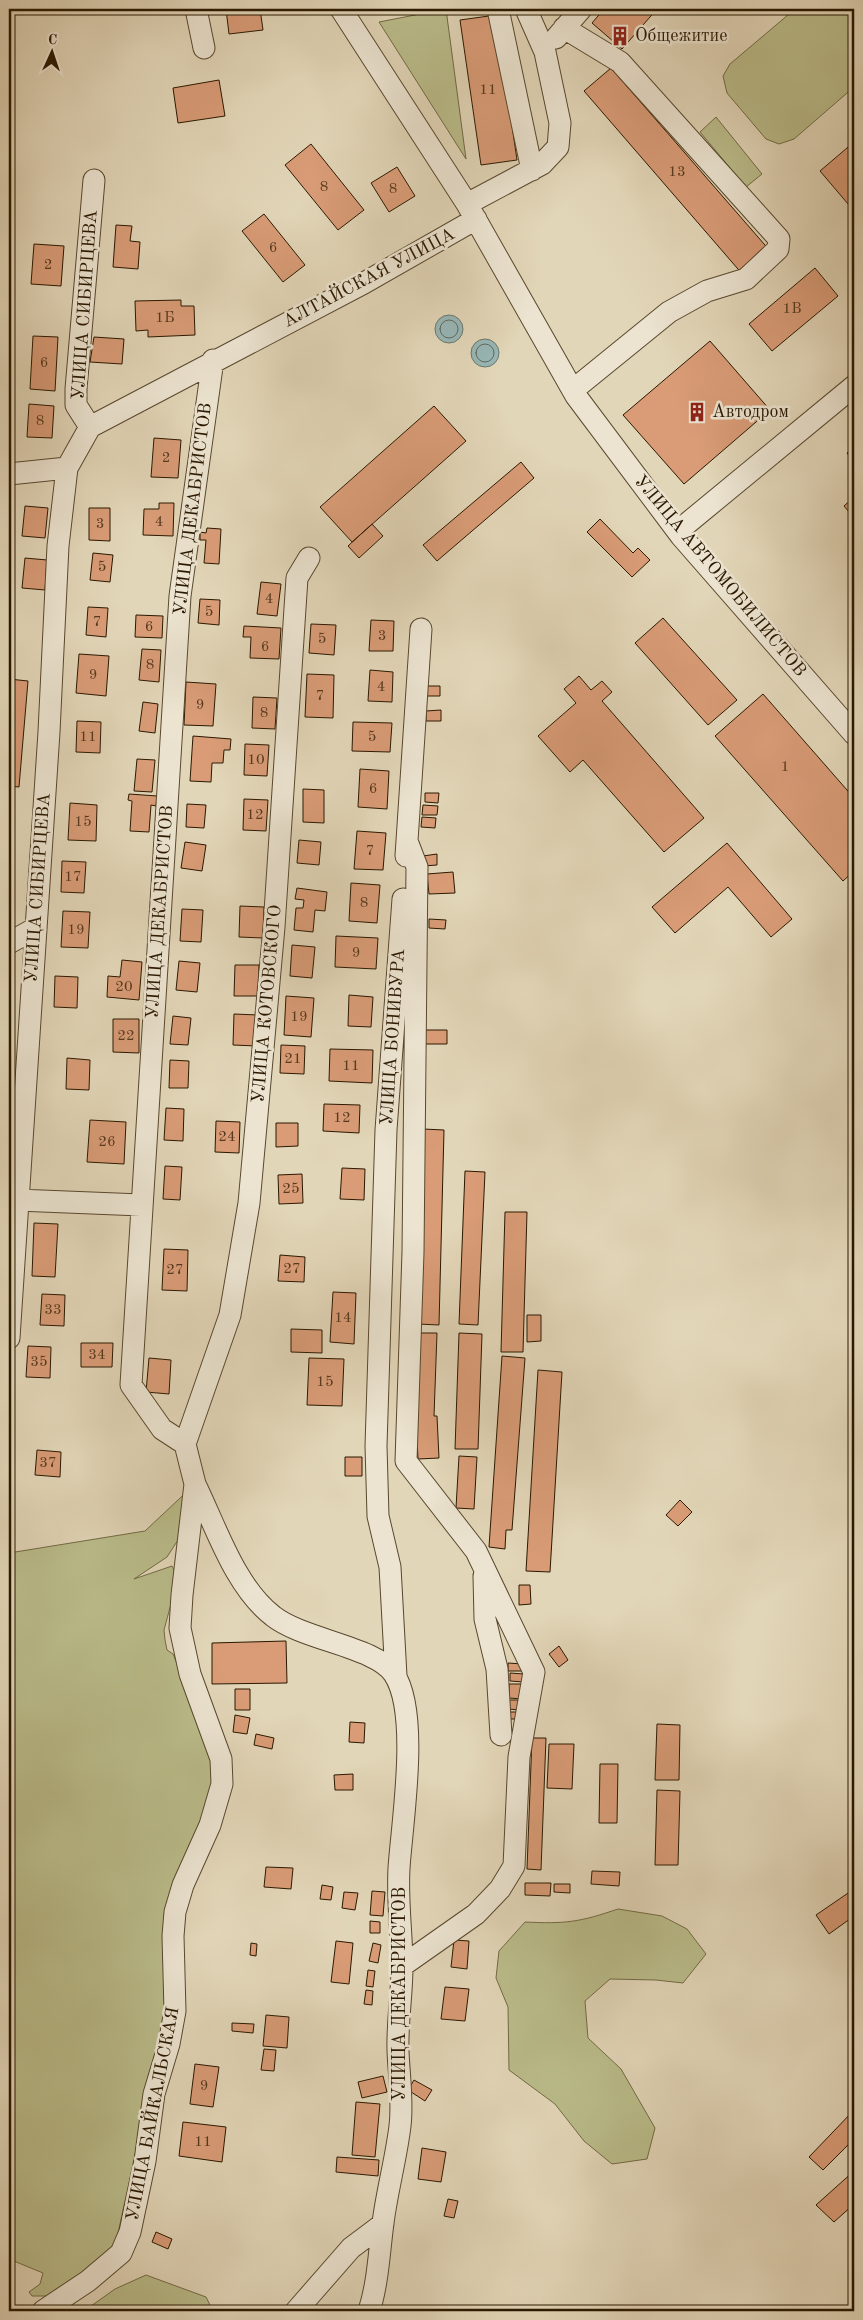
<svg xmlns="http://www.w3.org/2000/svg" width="863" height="2320" font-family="'Old Standard TT',serif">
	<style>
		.green { fill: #babc8a; stroke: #726a45 }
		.water { fill: #97b7b7; stroke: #6b776e }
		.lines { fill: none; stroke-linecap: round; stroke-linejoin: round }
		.shore { stroke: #60685c; stroke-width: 1 }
		.building { fill: #d99c77; stroke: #2a1800 }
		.minor-casing { stroke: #58482e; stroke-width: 23 }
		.minor { stroke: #ece4d1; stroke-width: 21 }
		.labels { text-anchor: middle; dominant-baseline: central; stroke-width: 5; stroke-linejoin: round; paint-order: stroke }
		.number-label { font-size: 15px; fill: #56391e }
		.poi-label { font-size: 18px; fill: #2a1800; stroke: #ece4d1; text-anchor: start }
		.street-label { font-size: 18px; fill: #2a1800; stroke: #ece4d1 }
	</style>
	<rect width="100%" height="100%" fill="#e2d6b8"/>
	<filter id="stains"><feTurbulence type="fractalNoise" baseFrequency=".004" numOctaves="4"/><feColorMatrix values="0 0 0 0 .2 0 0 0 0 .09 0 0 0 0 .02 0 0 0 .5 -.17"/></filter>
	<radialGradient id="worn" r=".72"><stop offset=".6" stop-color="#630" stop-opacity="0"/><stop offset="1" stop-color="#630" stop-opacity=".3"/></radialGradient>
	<!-- green -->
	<path class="green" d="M446,9L466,159L379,22Z
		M795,9H854V87L794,139L779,144L766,139L727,93L723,76L730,64Z
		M716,117L762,174L746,187L700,132Z
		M195,1484L178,1540L167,1557L134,1579L172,1566L176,1574V1585L164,1630L165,1640L167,1650L173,1654L181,1673L210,1748L216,1788L181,1868L168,2004L115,2247L105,2265L50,2296H32L29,2292L40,2284L43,2273L9,2259V1553L145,1531Z
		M618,1909L662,1916L687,1929L706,1954L683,1983L656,1980L610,1979L585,2001L588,2038L621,2069L655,2128L647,2159L612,2164L584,2141L555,2104L509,2070L508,2007L496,1978L499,1951L525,1922C566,1924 580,1922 618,1909Z
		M146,2275L206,2297L213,2311H84L115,2289Z"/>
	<!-- water -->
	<path class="water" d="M435 329a14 14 0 1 1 28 0a14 14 0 1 1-28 0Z
		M471 353a14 14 0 1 1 28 0a14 14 0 1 1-28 0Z"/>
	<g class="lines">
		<!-- shore -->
		<path class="shore" d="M440 329a9 9 0 1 1 18 0a9 9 0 1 1-18 0Z
			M476 353a9 9 0 1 1 18 0a9 9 0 1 1-18 0Z"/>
	</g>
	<!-- building -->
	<path class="building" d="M226,9H260L263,30L229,34Z
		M604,9H657L622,49L592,23Z
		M496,15L517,160L481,165L460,20Z
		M611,68L771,252L744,276L584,91Z
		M219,80L225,116L178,123L173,88Z
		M854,142V211L820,171Z
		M311,144L364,210L338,230L285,165Z
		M397,167L415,196L389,212L371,183Z
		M264,214L305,265L283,282L242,231Z
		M116,225L132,226L130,241L140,242L138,269L113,267Z
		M34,244L64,246L61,286L31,284Z
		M815,268L838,296L772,351L749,324Z
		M181,300V306H194L195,335L148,337V330L136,331L135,301Z
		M33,336L58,337L55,391L30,389Z
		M94,337L124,339L122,364L90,362Z
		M710,341L770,410L684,484L623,415Z
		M29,404L54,406L52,438L27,437Z
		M434,406L466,441L352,542L320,507Z
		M154,438L181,440L178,478L151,477Z
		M854,447V462L847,453Z
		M521,462L534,478L437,561L423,545Z
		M854,497V518L844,506Z
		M159,503H174L173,536L143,535L144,509H159Z
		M25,506L48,508L45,538L22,536Z
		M89,508H110V541L89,540Z
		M600,519L633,553L638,548L650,560L632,577L587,532Z
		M372,524L383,536L359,558L348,546Z
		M207,528L221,529L219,564L204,563L206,540H200V532L206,533Z
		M93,553L113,555L110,582L90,580Z
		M25,558L47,560L45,590L22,588Z
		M261,582L281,584L277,616L257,614Z
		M200,599L220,600L219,625L198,623Z
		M88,607L108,608L106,637L86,635Z
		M136,615L163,616L162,638L135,637Z
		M663,618L737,700L708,725L635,643Z
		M371,620L394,621L393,651H369Z
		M311,624L336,625L334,655L309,653Z
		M244,626L281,628L279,659L250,658L251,637H243Z
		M142,649L161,650L159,682L139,680Z
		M79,654L109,656L106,696L76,693Z
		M370,670L393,672L392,702L368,701Z
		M307,674L334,675L333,718L305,717Z
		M579,676L591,690L602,681L612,692L602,701L704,818L664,852L583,760L570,772L538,736L576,703L564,689Z
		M9,679L28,681L19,787L9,786Z
		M186,682L216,684L213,726L184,725Z
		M425,686H440V696H425Z
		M763,694L854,798V871L843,881L715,736Z
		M253,697L277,698L275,729L252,728Z
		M143,702L158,704L155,733L139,731Z
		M441,710V721H426V711Z
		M77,721L101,722L100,753L76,752Z
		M353,722L392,723L390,752L352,751Z
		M193,736L231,739L230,750H224L223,763H212L211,782L190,781Z
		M245,744L269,745L267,776L244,775Z
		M137,759L155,760L152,792L134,791Z
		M360,769L389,771L387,809L358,807Z
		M303,789L324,790V823L303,822Z
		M425,793H439L438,803L425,802Z
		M129,794L157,796L156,806L151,805L149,832L130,831L132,801L128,800Z
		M244,799L268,800L266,831L243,830Z
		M70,803L97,805L96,841L68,840Z
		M187,804L206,805L204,828L186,827Z
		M423,805L438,806L437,815H422Z
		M422,817L436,818L435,828L421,827Z
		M357,831L386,833L383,870L354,869Z
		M299,840L321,842L319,865L297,863Z
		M185,842L206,845L202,871L181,868Z
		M727,843L792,919L771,937L728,887L675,933L652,907Z
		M437,854V865L423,866V856Z
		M62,861L86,862L84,893L61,892Z
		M453,872L455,893L429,894L427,874Z
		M351,883L380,885L377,923L349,921Z
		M297,888L327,892L325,911L315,910L313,932L294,930L296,908H303L304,900L295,899Z
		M240,906L264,907L263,938L239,937Z
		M182,909L203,910L201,942L180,941Z
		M63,911L90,912L88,948L61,947Z
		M429,919L446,920L445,929L429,928Z
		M336,936L378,938L376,969L335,967Z
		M292,945L315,947L312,978L290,976Z
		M122,960L142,962L139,1000L107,997L108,976L120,977Z
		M179,961L200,963L197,992L176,990Z
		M235,965H259L258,996H234Z
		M55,976L78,977L77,1008L54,1007Z
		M349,995L373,997L371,1027L348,1026Z
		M286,996L314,998L311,1037L284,1035Z
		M234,1014L258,1015L257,1046L233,1045Z
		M173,1016L191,1018L188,1045L170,1044Z
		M113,1019H139V1053L113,1052Z
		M424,1030H447V1044H424Z
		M281,1045L305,1046L304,1074L280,1073Z
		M330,1049L373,1050L372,1083L329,1081Z
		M67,1058L90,1060L89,1090L66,1089Z
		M170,1060L189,1061L188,1088H169Z
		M324,1104L360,1105L359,1133L323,1131Z
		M166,1108L184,1109L183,1141L164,1140Z
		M90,1120L126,1122L124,1164L87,1162Z
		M216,1121L240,1122L239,1153L215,1152Z
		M276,1123H298V1146L276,1147Z
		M423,1129L444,1130L439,1325L418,1324Z
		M165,1166L182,1167L180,1200L163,1199Z
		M342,1168L365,1169L364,1200L340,1199Z
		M465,1171L485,1172L478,1325L459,1324Z
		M302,1174L303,1203L279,1204L278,1175Z
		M505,1212H527L523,1352H501Z
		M34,1223L58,1224L55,1277L32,1276Z
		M164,1249L188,1250L187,1291L162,1290Z
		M280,1255L305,1257L304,1282L278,1281Z
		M333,1292L356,1293L354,1344L330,1342Z
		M42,1294L65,1295L64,1326L40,1325Z
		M527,1315H541V1341L527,1342Z
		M291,1329L322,1330V1353L291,1352Z
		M419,1333H437L434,1416H437L439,1458L418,1459L416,1417Z
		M459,1333L482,1334L478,1449H455Z
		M81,1343H113L112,1367H81Z
		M28,1346L51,1347L50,1378L26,1377Z
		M502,1356L525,1358L512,1530H506L505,1549L489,1547Z
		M149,1358L171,1360L169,1394L146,1392Z
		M309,1358L344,1359L342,1406L307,1405Z
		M538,1370L562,1372L550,1572L526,1571Z
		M37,1450L61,1452L60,1477L35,1475Z
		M459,1456L477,1457L474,1509L456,1508Z
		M345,1457H362V1476H345Z
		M680,1500L692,1512L678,1526L666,1515Z
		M519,1585H530L531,1604L519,1605Z
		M286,1641L287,1683L212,1684V1643Z
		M559,1646L568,1660L559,1667L549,1654Z
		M508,1663L523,1664V1671H508Z
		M510,1673L524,1674V1682L510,1681Z
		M509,1684H523V1699L509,1698Z
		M235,1689H250V1710H235Z
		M508,1700H521L520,1710L508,1709Z
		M504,1712H517L516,1719H504Z
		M235,1715L250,1718L247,1734L233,1732Z
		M350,1722L365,1723L364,1743L349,1742Z
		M657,1724L680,1725L679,1780H655Z
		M256,1734L274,1738L272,1749L254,1745Z
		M532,1738H546L541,1870L527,1869Z
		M549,1744H574L572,1789L547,1788Z
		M600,1764H618L617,1823H599Z
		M353,1774V1790H335L334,1775Z
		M657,1790L680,1791L678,1865H655Z
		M266,1867L293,1868L291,1889L264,1887Z
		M592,1871L620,1872L619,1886L591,1884Z
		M525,1883H551L550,1896L525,1895Z
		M554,1884H570V1893L554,1892Z
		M322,1885L333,1887L331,1900L320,1899Z
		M854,1889V1916L829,1934L816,1915Z
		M372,1891L385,1892L383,1916L370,1915Z
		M344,1892L358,1893L355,1910L342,1908Z
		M370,1921L380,1922V1933H370Z
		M454,1940L469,1941L467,1969L451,1967Z
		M336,1941L353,1943L349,1984L331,1982Z
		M251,1943L257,1944L256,1956L250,1955Z
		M373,1943L381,1945L378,1963L369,1961Z
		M368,1970L375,1971L373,1987L366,1986Z
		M445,1987L469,1989L465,2021L441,2019Z
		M366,1990L373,1991L372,2005L364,2004Z
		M266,2015L289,2017L287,2048L263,2046Z
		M232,2023L254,2024L253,2033L232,2031Z
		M264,2049L276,2050L274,2071L261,2070Z
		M195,2064L219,2067L213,2107L190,2104Z
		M383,2076L387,2092L362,2098L358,2082Z
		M414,2080L432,2090L425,2101L408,2090Z
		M356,2102L380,2104L375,2157L352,2155Z
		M854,2110V2139L823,2170L809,2157Z
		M183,2122L226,2127L222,2162L179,2156Z
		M422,2148L446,2152L441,2182L418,2179Z
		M337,2157L379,2160L378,2176L336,2172Z
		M854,2171V2204L834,2222L816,2205Z
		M448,2199L458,2201L454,2218L444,2216Z
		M156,2232L172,2239L168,2249L152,2242Z"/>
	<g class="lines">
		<defs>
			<path id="minor" d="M196,9L204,48
				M341,9L467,204L576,396L681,536L854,734
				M498,9L532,170
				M564,28L620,62L779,239L778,249L746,279L707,291L669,312L573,390
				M556,38L581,9
				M467,204L542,164L558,147L560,123L545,52L526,9
				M90,427L76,405V389L94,180
				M9,474L67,468L90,427L364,283L476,219
				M678,531L854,386
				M406,856L421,629
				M9,943L34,929
				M17,1200L141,1205
				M9,1338L49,732L58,546L67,468
				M185,1444L162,1429L131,1385L180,596L213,360
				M185,1444L230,1315L249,1203L274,927L297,578L309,558
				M195,1484C216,1527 235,1587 273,1616C303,1640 377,1647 394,1674C420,1713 402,1822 399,1868C397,1902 402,1934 402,1967C402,1995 397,2023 398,2051C399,2076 403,2101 400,2126C396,2159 387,2191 383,2223C379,2253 378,2283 369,2311
				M484,1576L485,1619L497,1669L501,1735
				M396,1676L390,1567L378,1516L376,1446L386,1130L403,899
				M402,1966L476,1914L500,1889L514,1866L519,1757L534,1672L476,1551L406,1461L413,1252L417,867L407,841
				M43,2311L88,2281L121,2253L130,2232L145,2161L154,2094L169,2044L175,2011L173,1936L175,1912L183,1885L210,1825L222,1784L221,1759L190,1674L180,1628L182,1595L195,1484L185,1444
				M296,2311L351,2248L383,2224"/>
		</defs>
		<!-- minor casing -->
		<use href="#minor" class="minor-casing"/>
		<!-- minor -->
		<use href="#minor" class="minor"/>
	</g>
	<!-- icons -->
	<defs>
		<symbol id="building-bare" viewBox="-9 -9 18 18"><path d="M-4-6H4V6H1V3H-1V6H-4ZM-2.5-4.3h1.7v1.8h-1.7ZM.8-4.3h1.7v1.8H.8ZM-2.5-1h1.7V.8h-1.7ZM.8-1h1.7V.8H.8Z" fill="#8f2418" stroke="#ece4d1" stroke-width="2.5" paint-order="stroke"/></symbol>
	</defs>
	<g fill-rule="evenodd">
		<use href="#building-bare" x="606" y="22" width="28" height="28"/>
		<use href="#building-bare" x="683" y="398" width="28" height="28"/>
	</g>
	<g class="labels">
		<!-- number labels -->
		<g class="number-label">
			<text x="488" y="90">11</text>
			<text x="677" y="172">13</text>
			<text x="324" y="187">8</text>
			<text x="393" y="189">8</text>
			<text x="273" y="248">6</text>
			<text x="48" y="265">2</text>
			<text x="792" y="309">1В</text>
			<text x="165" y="318">1Б</text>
			<text x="44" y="363">6</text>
			<text x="40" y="421">8</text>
			<text x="166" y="458">2</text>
			<text x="159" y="522">4</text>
			<text x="100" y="524">3</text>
			<text x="102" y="567">5</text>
			<text x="269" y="599">4</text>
			<text x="209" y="612">5</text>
			<text x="97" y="622">7</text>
			<text x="149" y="627">6</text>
			<text x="382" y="636">3</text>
			<text x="322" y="639">5</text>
			<text x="265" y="647">6</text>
			<text x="150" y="665">8</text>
			<text x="93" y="675">9</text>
			<text x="381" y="687">4</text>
			<text x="320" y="696">7</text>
			<text x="200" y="705">9</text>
			<text x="264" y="713">8</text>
			<text x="88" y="737">11</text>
			<text x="372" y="737">5</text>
			<text x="256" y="760">10</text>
			<text x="785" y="767">1</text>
			<text x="373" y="789">6</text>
			<text x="255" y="815">12</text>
			<text x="83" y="822">15</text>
			<text x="370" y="851">7</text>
			<text x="73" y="877">17</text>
			<text x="364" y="903">8</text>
			<text x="76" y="930">19</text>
			<text x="356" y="953">9</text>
			<text x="124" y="987">20</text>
			<text x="299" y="1017">19</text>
			<text x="126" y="1036">22</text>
			<text x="293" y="1059">21</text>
			<text x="351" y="1066">11</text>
			<text x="342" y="1118">12</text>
			<text x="227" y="1137">24</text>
			<text x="107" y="1142">26</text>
			<text x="291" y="1189">25</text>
			<text x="292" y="1269">27</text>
			<text x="175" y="1270">27</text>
			<text x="53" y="1310">33</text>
			<text x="343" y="1318">14</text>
			<text x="97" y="1355">34</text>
			<text x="39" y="1362">35</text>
			<text x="325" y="1382">15</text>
			<text x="48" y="1463">37</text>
			<text x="204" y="2086">9</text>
			<text x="203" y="2142">11</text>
		</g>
		<!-- poi labels -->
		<g class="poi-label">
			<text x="635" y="36">Общежитие</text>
			<text x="712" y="412">Автодром</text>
		</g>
		<!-- street labels -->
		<g class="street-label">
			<text transform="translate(369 278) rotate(-28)">АЛТАЙСКАЯ УЛИЦА</text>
			<text transform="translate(85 305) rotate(-86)">УЛИЦА СИБИРЦЕВА</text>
			<text transform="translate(193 509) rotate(-83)">УЛИЦА ДЕКАБРИСТОВ</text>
			<text transform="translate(720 576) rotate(50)">УЛИЦА АВТОМОБИЛИСТОВ</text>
			<text transform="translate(38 888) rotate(-86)">УЛИЦА СИБИРЦЕВА</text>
			<text transform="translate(160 912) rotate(-86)">УЛИЦА ДЕКАБРИСТОВ</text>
			<text transform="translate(267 1004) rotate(-85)">УЛИЦА КОТОВСКОГО</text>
			<text transform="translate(393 1037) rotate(-86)">УЛИЦА БОНИВУРА</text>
			<text transform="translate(400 1994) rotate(-90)">УЛИЦА ДЕКАБРИСТОВ</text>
			<text transform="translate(153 2114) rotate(-79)">УЛИЦА БАЙКАЛЬСКАЯ</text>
		</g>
	</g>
	<!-- margin -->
	<rect width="863" height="2320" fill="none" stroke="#e2d6b8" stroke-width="30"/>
	<rect x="10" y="10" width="843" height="2300" fill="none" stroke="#2a1800" stroke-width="2.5"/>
	<rect x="15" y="15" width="833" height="2290" fill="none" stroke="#2a1800"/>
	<!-- north arrow -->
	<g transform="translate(52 52) rotate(3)" stroke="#ece4d1" stroke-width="4" paint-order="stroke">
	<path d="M0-4L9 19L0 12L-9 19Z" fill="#2a1800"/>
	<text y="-8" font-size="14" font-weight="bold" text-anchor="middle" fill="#2a1800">С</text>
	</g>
	<rect width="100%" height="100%" filter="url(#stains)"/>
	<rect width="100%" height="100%" fill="url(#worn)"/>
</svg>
